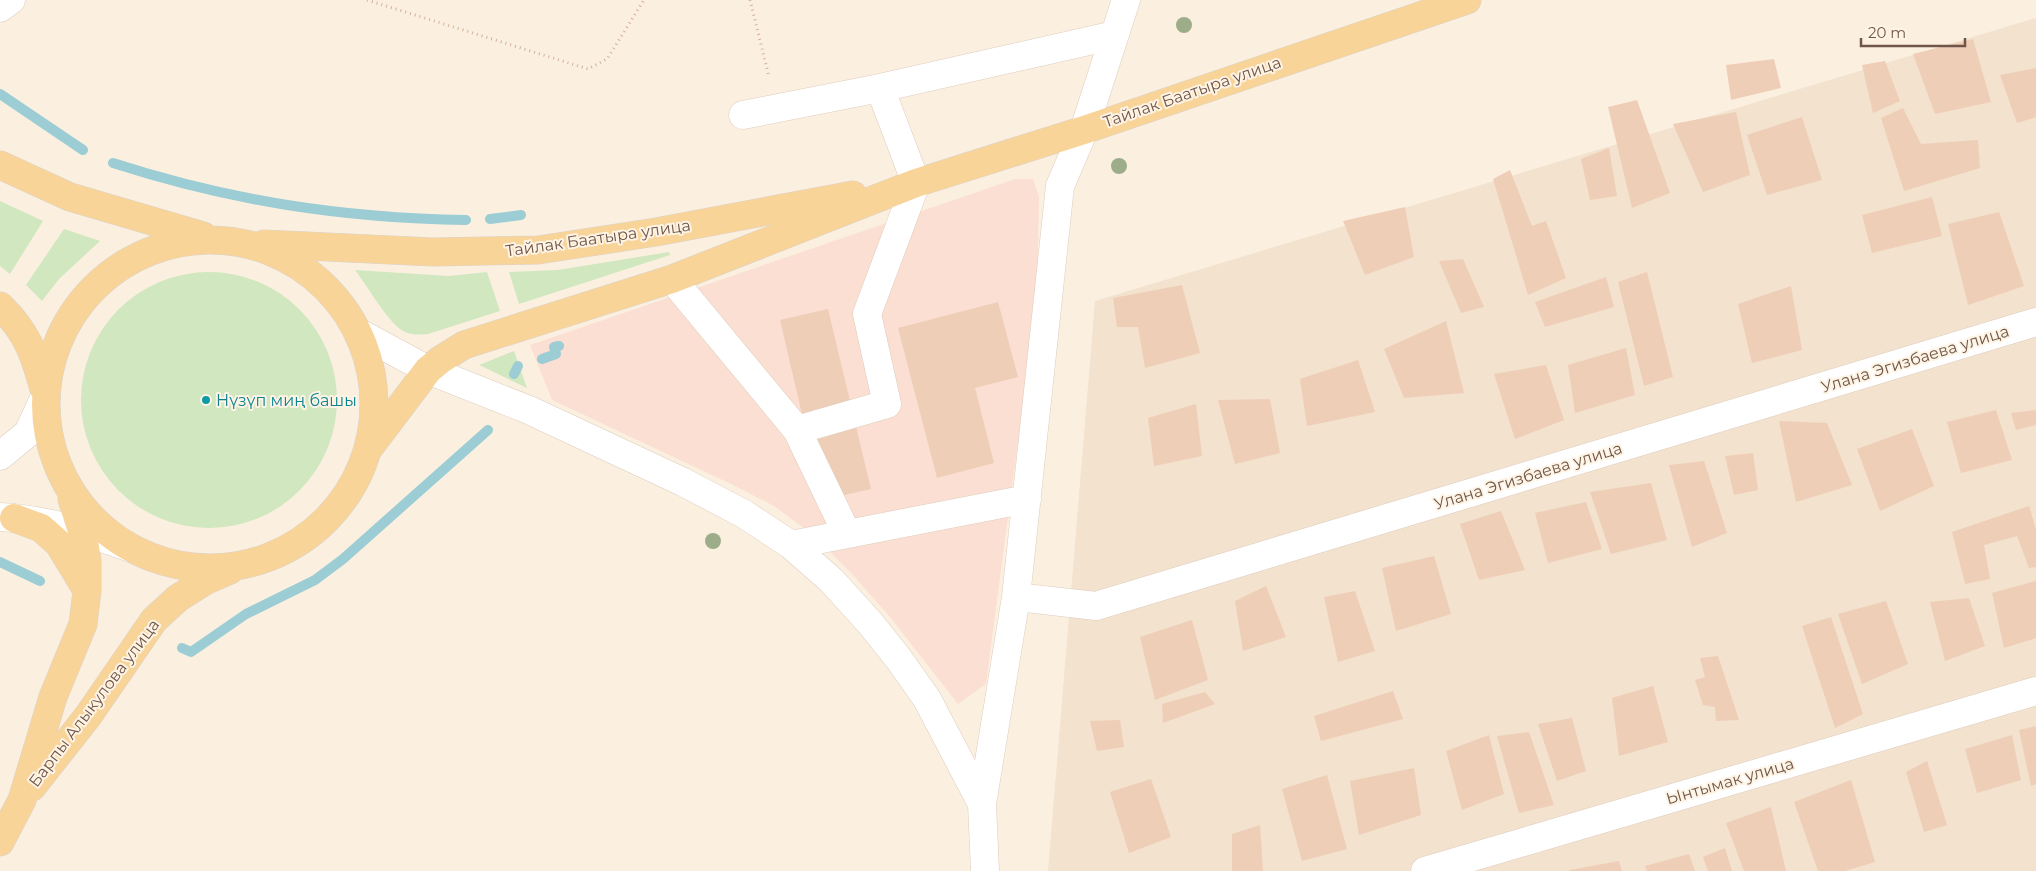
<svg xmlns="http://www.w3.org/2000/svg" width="2036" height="871" font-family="Montserrat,sans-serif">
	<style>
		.residential { fill: #f2e2ce }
		.commercial { fill: #fbdfd3 }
		.green { fill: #d0e7bf }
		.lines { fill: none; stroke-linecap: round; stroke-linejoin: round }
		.stream { stroke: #9cccd4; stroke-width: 10 }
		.building { fill: #efceb8 }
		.minor-casing { stroke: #deccbc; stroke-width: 29 }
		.major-casing { stroke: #dad3cf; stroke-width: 29 }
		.path { stroke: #d3b19c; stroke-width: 3; stroke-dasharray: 1 4; stroke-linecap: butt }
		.minor { stroke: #fff; stroke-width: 28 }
		.major { stroke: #f8d499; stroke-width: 28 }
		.tree { fill: #9ead89 }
		.culture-dot { fill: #0f9aa8; stroke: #fef4e5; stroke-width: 2 }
		.labels { text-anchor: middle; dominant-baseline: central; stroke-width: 4; stroke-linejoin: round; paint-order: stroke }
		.street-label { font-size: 16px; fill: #705648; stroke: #fef4e5 }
		.culture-label { font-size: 16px; fill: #0d838f; stroke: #fef4e5; text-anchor: start }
	</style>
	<rect width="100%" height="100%" fill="#fbf0e0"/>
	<!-- residential -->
	<path class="residential" d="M2036,18V871H1048L1095,301Z"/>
	<!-- commercial -->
	<path class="commercial" d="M1015,179H1033L1039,197L1037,297L986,684L958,704L890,617L851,573L812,534L774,506L731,484L552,400L530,345Z"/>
	<!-- green -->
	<path class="green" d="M0,201L43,221L10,274L0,266Z
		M64,229L100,241L59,279L42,301L26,285Z
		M669,252L670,255L519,304L509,272L558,270Z
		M355,270L449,276L487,272L500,311L428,334C421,335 412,335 405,332C389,325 367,285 355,270Z
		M81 400a128 128 0 1 1 256 0a128 128 0 1 1-256 0Z
		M514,351L527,388L479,365Z"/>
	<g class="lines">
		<!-- stream -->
		<path class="stream" d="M0,94L83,150
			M113,163C231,201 342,218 466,220
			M490,219L521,215
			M542,359L556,354L554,347L559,346
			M514,374L518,366
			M0,562L40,581
			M182,648L191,652L246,614L315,580L343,559L488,430"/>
	</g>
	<!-- building -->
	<path class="building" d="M1973,39L1991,102L1935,114L1913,54Z
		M1774,59L1781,88L1731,100L1726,65Z
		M1885,61L1900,101L1873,113L1862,65Z
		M2036,68V117L2017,123L2000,75Z
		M1637,100L1670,193L1632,208L1608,107Z
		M1903,108L1921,144L1978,140L1980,168L1904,191L1881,118Z
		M1736,112L1750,175L1703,192L1673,124Z
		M1802,117L1822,180L1767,195L1747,135Z
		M1609,148L1617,196L1590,200L1581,159Z
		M1510,170L1532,226L1546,221L1566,278L1528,295L1493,179Z
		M1932,197L1942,236L1872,253L1862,215Z
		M1405,207L1414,257L1365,275L1343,221Z
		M1999,212L2024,286L1968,305L1948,224Z
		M1463,259L1484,307L1461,313L1439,261Z
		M1647,272L1673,377L1644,386L1618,282Z
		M1606,277L1614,307L1545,327L1535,302Z
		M1182,285L1200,353L1145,368L1138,327H1117L1113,298Z
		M1791,286L1802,350L1752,363L1738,304Z
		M998,302L1018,377L975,388L994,463L937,478L898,328Z
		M828,309L871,489L822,500L780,320Z
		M1446,321L1464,393L1404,398L1384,349Z
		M1626,348L1635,395L1575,413L1568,365Z
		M1358,360L1375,412L1307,426L1300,379Z
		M1546,365L1564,420L1515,439L1494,374Z
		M1270,399L1280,453L1235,464L1218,400Z
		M1196,404L1202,456L1154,466L1148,418Z
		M1996,410L2012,460L1961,473L1947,422Z
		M2036,410V425L2016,430L2011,413Z
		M1779,421L1827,423L1852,485L1796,502Z
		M1912,429L1934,486L1880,511L1857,449Z
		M1753,453L1758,490L1734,495L1725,456Z
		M1704,461L1727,533L1692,547L1669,465Z
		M1651,483L1667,540L1611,554L1590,492Z
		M1586,502L1602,549L1548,563L1535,513Z
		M2029,506L2036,529V567L2029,568L2017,536L1984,545L1990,579L1965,584L1952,532Z
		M1501,511L1525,570L1479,580L1460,524Z
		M1434,556L1451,614L1396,631L1382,568Z
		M2036,581V638L2004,648L1992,593Z
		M1266,586L1286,637L1243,651L1235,601Z
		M1355,591L1375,651L1338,662L1324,597Z
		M1969,598L1985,646L1945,661L1930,602Z
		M1886,601L1908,664L1862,684L1838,614Z
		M1831,617L1863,714L1835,728L1802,626Z
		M1192,620L1208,680L1155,700L1140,637Z
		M1718,656L1739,720L1716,721L1715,707L1703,705L1695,680L1705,677L1700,658Z
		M1653,686L1668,742L1619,756L1612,698Z
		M1393,691L1403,719L1321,741L1314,716Z
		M1205,692L1215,704L1163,723L1162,704Z
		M1572,718L1586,771L1557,781L1538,724Z
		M1120,720L1124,747L1097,751L1090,721Z
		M2036,726V784L2031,786L2019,730Z
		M1529,732L1554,805L1519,813L1497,736Z
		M1489,735L1504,794L1462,810L1446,751Z
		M2012,735L2021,780L1977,793L1965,749Z
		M1927,761L1947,825L1924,832L1906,772Z
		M1414,768L1421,815L1359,835L1350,781Z
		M1327,775L1347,849L1302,861L1282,789Z
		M1151,779L1171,837L1129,853L1110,792Z
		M1851,780L1875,862L1845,871H1818L1794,802Z
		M1771,807L1786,871H1744L1726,823Z
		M1260,825L1263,871H1232V834Z
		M1725,848L1732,871H1708L1703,857Z
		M1689,854L1695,871H1647L1645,866Z
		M1619,861L1622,871H1570V870Z"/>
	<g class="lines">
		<defs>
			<path id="minor" d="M0,8L11,0
				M743,115L880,88L1115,35
				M672,279L797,430L887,404L867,314L916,183L880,88
				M358,332L428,370L529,410L683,482L744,514L791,545L832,581L870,623L898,658L927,699L982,804
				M797,430L847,534
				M0,456L28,433L46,394
				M0,517C45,519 89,533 131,548
				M791,545L1027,499
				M1016,597L1096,606L2036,322
				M985,871L982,804L1016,597L1060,186L1084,130L1126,0
				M1425,871L2036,691"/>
			<path id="major" d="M0,165L70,197L203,236
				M46 404a164 164 0 1 1 328 0a164 164 0 1 1-328 0Z
				M264,244L433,252L538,250L656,232L853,195
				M0,306C27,332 34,353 44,389
				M369,448L428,370L440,360L464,345L672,279L916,183L1084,130L1467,0
				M14,518L41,528L59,544L85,587
				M32,787L88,716L154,620L178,598L205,581L230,570
				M0,842L22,800L53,697L83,624L87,591V560L82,531L72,499"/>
		</defs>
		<!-- minor casing -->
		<use href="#minor" class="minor-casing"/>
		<!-- major casing -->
		<use href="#major" class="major-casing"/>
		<!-- path -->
		<path class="path" d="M367,0L588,69L607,59L644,0
			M750,0L769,77"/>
		<!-- minor -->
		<use href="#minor" class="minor"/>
		<!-- major -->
		<use href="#major" class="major"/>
	</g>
	<!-- trees -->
	<g class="tree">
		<circle cx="1184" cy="25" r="8"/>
		<circle cx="1119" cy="166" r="8"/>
		<circle cx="713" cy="541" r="8"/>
	</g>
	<!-- markers -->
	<circle class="culture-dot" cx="206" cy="400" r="5"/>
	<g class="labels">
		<!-- street labels -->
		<g class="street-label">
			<text transform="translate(1192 92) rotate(-19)">Тайлак Баатыра улица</text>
			<text transform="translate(598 238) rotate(-8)">Тайлак Баатыра улица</text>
			<text transform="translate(1915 359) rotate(-17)">Улана Эгизбаева улица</text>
			<text transform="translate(1528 476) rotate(-17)">Улана Эгизбаева улица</text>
			<text transform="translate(94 703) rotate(-53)">Барпы Алыкулова улица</text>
			<text transform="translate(1730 781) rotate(-16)">Ынтымак улица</text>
		</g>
		<!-- culture labels -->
		<g class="culture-label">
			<text x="216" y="400">Нүзүп миң башы</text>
		</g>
	</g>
	<!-- scale -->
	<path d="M1861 38v8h104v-8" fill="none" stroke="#705648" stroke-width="2.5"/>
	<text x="1868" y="38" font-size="15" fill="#705648" stroke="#fef4e5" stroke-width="4" paint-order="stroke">20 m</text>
</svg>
